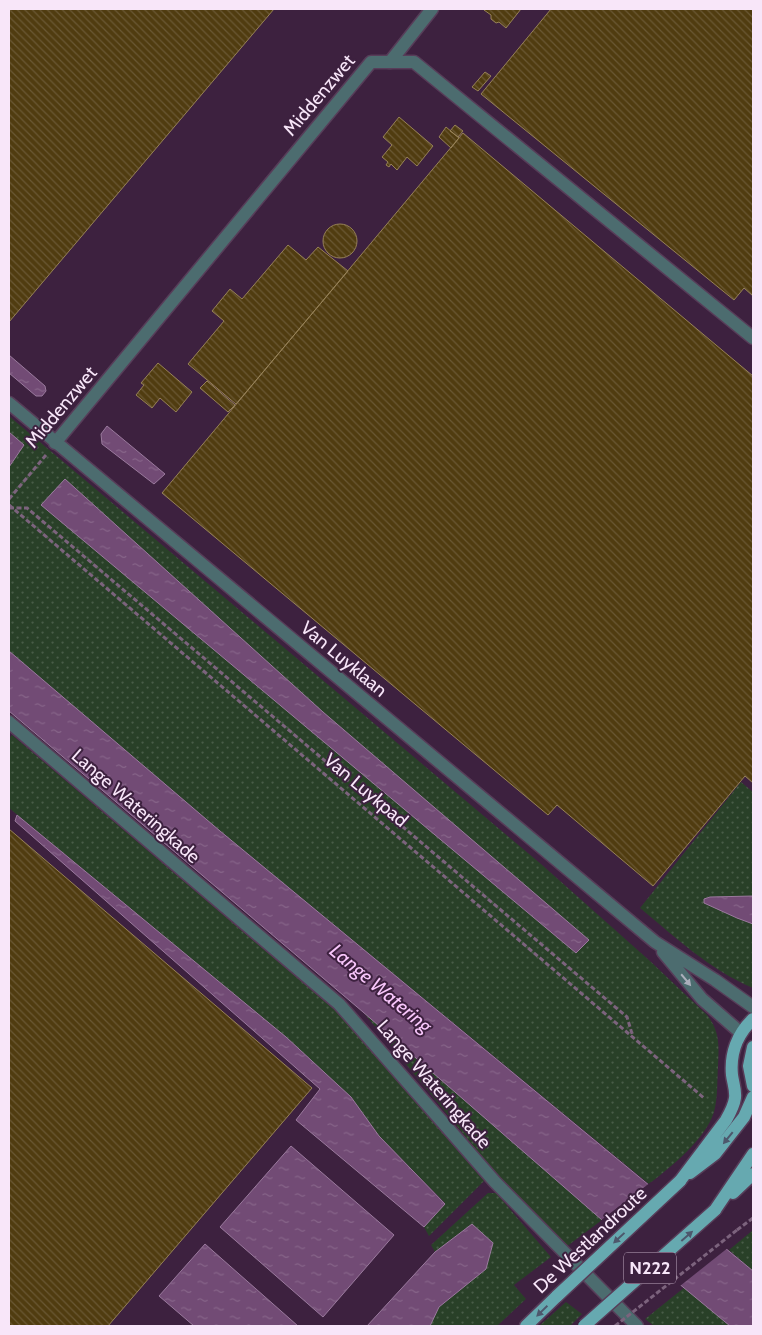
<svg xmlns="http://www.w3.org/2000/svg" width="762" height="1335" font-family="Cabin,sans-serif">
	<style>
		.grass { fill: url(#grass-dots) }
		.water { fill: url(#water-ripples); stroke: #9a7a9d }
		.pier { fill: #3d213f }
		.building { fill: url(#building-back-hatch); stroke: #968157 }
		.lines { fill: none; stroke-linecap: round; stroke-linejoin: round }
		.service-casing { stroke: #573d59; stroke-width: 15 }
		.minor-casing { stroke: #573d59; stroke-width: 15 }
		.tertiary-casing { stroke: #573d59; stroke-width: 15 }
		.primary-casing { stroke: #573d59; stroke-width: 15 }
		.path { stroke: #7c637d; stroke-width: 3; stroke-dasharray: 5 2.5; stroke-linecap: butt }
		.service { stroke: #4c6c6f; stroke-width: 12 }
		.minor { stroke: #4c6c6f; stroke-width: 12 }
		.tertiary { stroke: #4c6c6f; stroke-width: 12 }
		.primary { stroke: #66a9b0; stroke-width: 12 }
		.primary-bridge-casing { stroke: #573d59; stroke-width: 15; stroke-linecap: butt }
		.path-bridge { stroke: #7c637d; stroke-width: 3; stroke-dasharray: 5 2.5; stroke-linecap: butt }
		.primary-bridge { stroke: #66a9b0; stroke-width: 12 }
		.oneway { fill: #abafbb }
		.oneway2 { fill: #4d576c }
		.labels { text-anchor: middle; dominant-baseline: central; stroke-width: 4; stroke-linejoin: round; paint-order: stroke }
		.shield { fill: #3d213f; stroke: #c0abc1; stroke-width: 1 }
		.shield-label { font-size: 18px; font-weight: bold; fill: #f8e6f9 }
		.street-label { font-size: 19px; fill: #f8e6f9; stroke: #3d213f }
		.water-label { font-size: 20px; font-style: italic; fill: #f9c7fc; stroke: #3d213f }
	</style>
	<defs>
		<pattern id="grass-dots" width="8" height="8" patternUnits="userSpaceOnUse" patternTransform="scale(1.25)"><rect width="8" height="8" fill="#294028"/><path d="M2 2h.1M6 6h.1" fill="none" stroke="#495c48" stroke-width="1.8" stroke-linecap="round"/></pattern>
		<pattern id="water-ripples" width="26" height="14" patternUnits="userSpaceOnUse" patternTransform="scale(1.25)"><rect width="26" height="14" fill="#724b75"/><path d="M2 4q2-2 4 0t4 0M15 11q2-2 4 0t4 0" fill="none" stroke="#876589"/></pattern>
		<pattern id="building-back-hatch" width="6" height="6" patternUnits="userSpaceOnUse" patternTransform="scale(1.25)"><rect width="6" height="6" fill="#503c10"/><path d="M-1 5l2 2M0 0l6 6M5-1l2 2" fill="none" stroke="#6a5834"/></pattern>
	</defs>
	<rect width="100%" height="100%" fill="#3d213f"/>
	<!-- grass -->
	<path class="grass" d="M9,416L541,864L650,961L707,1015C720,1031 719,1046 718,1066C717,1081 718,1098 714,1112C705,1140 672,1166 649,1184L220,831L9,651Z
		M12,735L337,1012L484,1181L429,1236L424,1227L445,1203L379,1136L351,1097L286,1037L9,808V738Z
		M741,782L753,792V896L710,897L704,899V903L737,918L753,924V988C710,970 675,937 640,908Z
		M363,1012L602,1220L566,1247L498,1176Z
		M488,1193H496L551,1257L514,1285L526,1299L497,1326H430L439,1307L486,1269L472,1224L435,1252L431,1245Z
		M753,1230V1271L729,1250Z
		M685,1287L730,1326H654L645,1319Z
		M566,1302L582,1314L570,1326H539Z"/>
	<!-- water -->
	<path class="water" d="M9,355L45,386L46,391L42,396H36L9,373Z
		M107,426L165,474L154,484L102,444L101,434Z
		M9,432L24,445L9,467Z
		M65,479L323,712L589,940L576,953L41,505Z
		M9,651L220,831L753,1271V1326H730L602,1220L363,1012L9,711Z
		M17,815L286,1037L351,1097L379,1136L445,1204L424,1227L296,1120L320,1089L15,821Z
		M753,896V924L737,918L704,903V899L710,897Z
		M291,1146L394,1235L323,1317L220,1227Z
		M472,1224L493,1243L486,1269L439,1307L430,1326H367L435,1252Z
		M205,1244L298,1326H194L159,1296Z"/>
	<!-- pier -->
	<path class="pier" d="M651,1182L729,1247L680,1286L600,1221Z"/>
	<!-- building -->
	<path class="building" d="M9,9H274L9,322Z
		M486,9H521L506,28L499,22L496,23L491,19V15L484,10Z
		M551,9H753V296L744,288L734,300L481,94Z
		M485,72L491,76L478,91L472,87Z
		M399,117L433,146L417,166L407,157L397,170L391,164L389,167L386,165L388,162L382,157L392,145L383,137Z
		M455,125L463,131L458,137L450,131Z
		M446,127L459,138L451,148L439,137Z
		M463,133L753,376V783L745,776L653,886L557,805L548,815L162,493Z
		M323 241a17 17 0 1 1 34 0a17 17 0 1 1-34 0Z
		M288,245L306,260L318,247L348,271L236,404L188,364L224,321L212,311L230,289L242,299Z
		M158,363L192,392L176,412L160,398L152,408L136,395L144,385L141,383Z
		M207,381L235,405L228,412L200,388Z
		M9,829L312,1088L108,1326H9Z"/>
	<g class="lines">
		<defs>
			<path id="service" d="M390,62L432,9"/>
			<path id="minor" d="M55,443L371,62H414L753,338
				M9,722L339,1004L495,1182L637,1326"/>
			<path id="tertiary" d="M9,403L655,942L715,980L753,1007
				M663,952L702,999L741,1033"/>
			<path id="primary" d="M753,1047L749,1066L753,1086
				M690,1173L715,1154L744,1117L753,1097
				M680,1181L726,1120C730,1113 734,1106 735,1098C736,1090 733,1083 732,1075C730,1054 737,1034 753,1019
				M733,1193L753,1174
				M715,1210L753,1154
				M526,1326L557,1296"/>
		</defs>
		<!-- service casing -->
		<use href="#service" class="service-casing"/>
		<!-- minor casing -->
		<use href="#minor" class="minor-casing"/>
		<!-- tertiary casing -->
		<use href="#tertiary" class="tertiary-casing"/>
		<!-- primary casing -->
		<use href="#primary" class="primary-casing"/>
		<!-- path -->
		<path class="path" d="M9,499L46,455
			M9,505L704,1098
			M9,508H27L627,1017L633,1037
			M737,1230L753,1218"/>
		<!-- service -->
		<use href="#service" class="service"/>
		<!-- minor -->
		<use href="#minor" class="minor"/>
		<!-- tertiary -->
		<use href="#tertiary" class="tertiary"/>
		<!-- primary -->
		<use href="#primary" class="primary"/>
		<defs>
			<path id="primary-bridge" d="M557,1296L680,1181
				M584,1326L715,1210"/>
		</defs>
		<!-- primary-bridge casing -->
		<use href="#primary-bridge" class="primary-bridge-casing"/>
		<!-- path-bridge -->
		<path class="path-bridge" d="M615,1326L737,1230"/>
		<!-- primary-bridge -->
		<use href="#primary-bridge" class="primary-bridge"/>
	</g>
	<!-- one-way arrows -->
	<defs><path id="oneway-solid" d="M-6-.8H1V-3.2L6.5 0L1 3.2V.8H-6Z" transform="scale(1.25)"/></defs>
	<use class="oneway" href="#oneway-solid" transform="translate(686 980) rotate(50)"/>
	<g class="oneway2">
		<use href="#oneway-solid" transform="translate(728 1138) rotate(129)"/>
		<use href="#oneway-solid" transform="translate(687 1236) rotate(-41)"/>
		<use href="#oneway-solid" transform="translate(619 1238) rotate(137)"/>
		<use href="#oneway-solid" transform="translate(542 1311) rotate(136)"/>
	</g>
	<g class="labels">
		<!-- shield labels -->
		<rect class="shield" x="624" y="1252.5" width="52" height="31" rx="4"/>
		<g class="shield-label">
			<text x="650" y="1268">N222</text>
		</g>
		<!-- street labels -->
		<g class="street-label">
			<text transform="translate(319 95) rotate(-50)">Middenzwet</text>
			<text transform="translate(61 407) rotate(-50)">Middenzwet</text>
			<text transform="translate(344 659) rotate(40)">Van Luyklaan</text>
			<text transform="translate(366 790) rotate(40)">Van Luykpad</text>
			<text transform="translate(136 806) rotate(41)">Lange Wateringkade</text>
			<text transform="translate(434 1084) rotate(49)">Lange Wateringkade</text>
			<text transform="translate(590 1240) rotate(-43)">De Westlandroute</text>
		</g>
		<!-- water labels -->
		<g class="water-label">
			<text transform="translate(381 988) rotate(40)">Lange Watering</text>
		</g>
	</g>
	<!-- border -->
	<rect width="762" height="1335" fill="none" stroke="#f8e6f9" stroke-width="20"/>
</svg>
